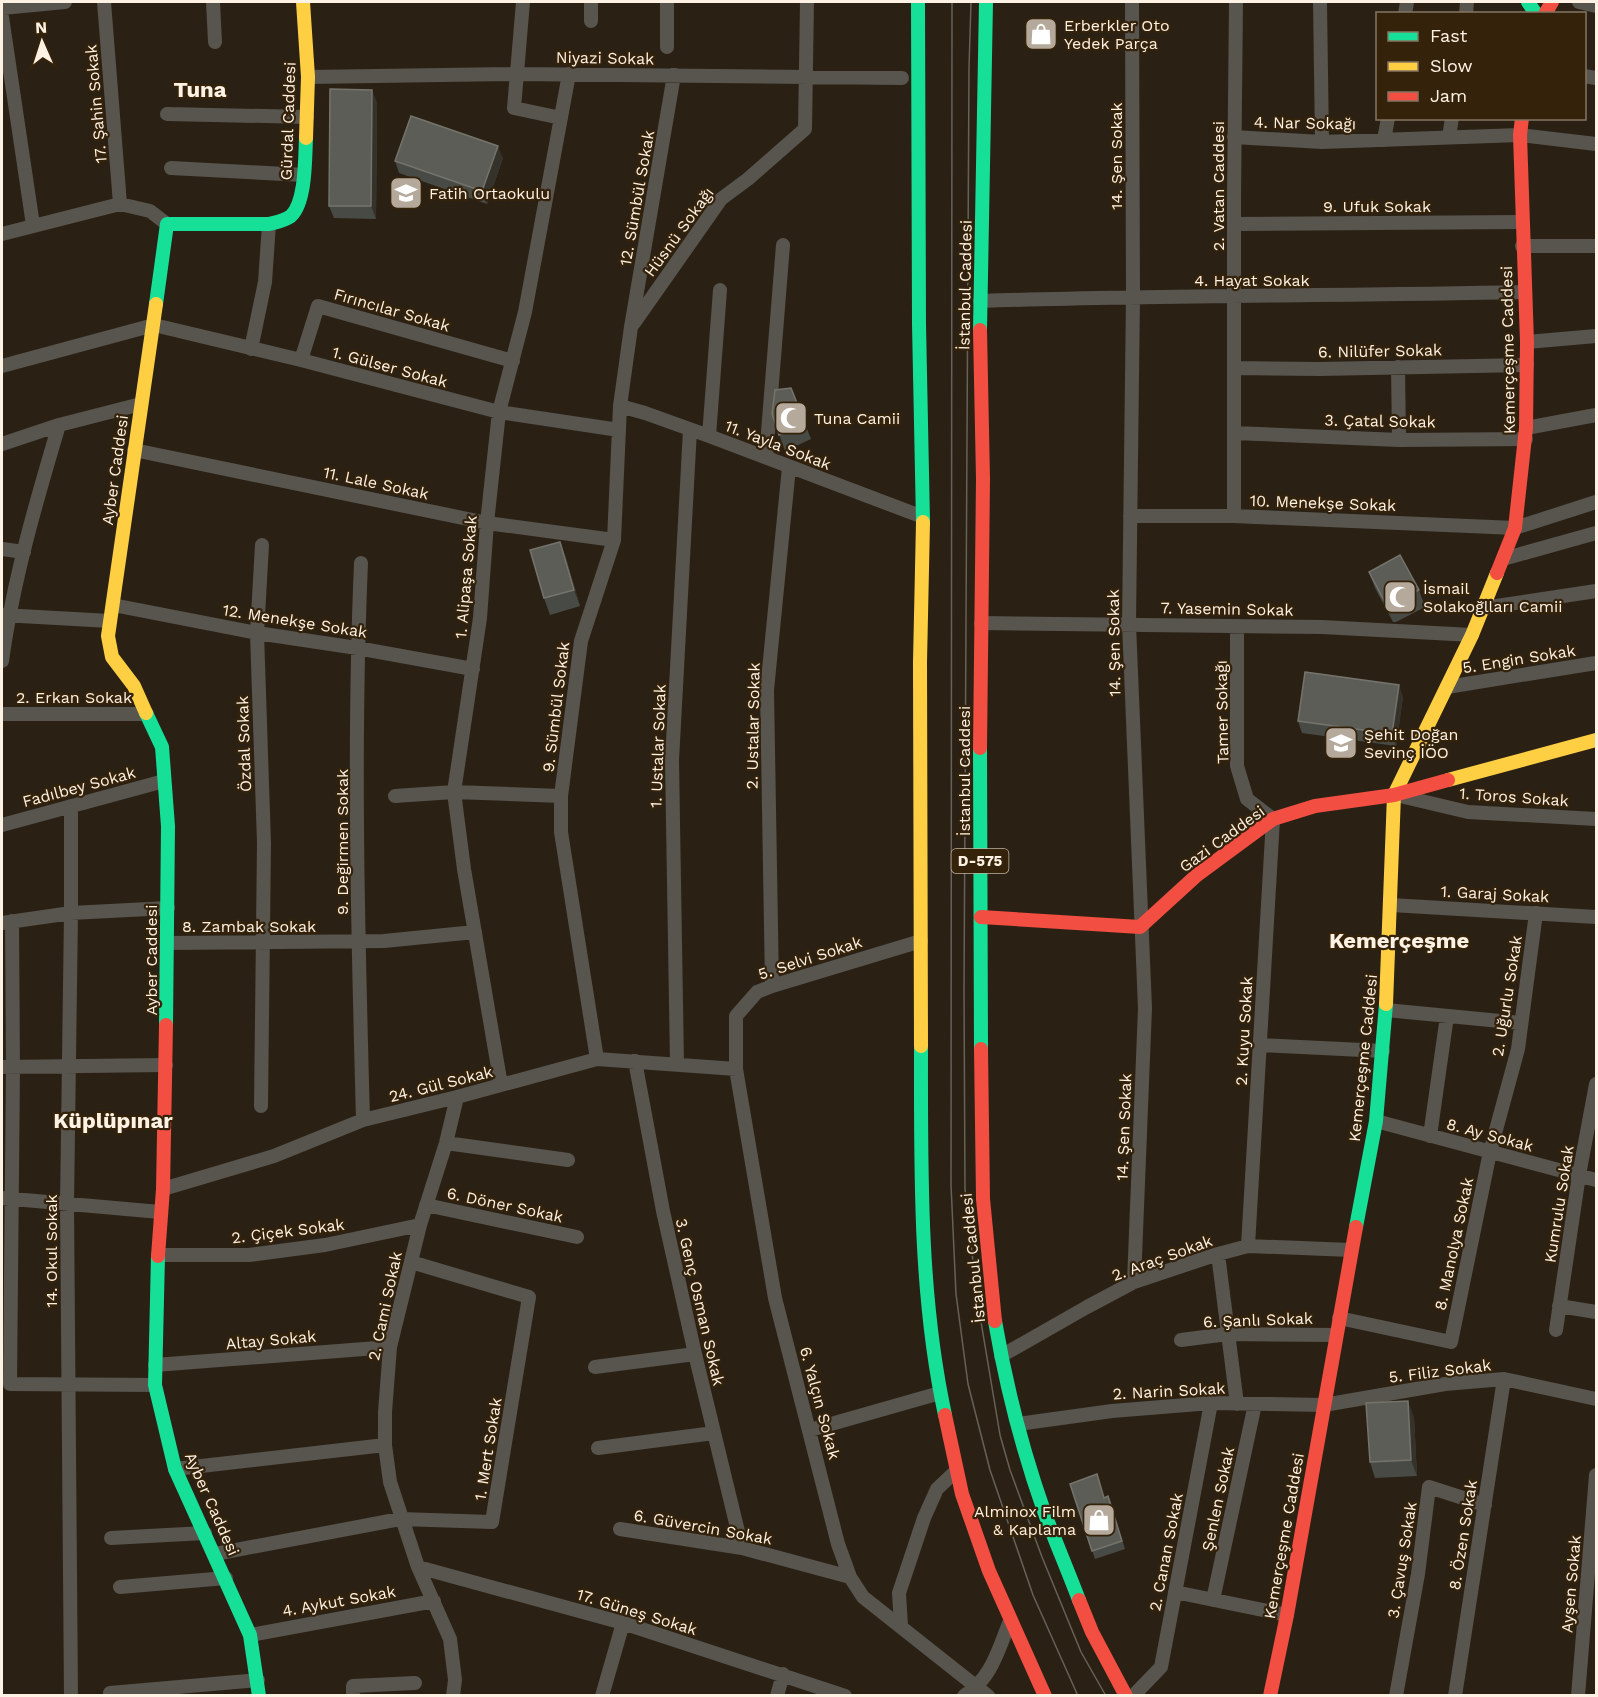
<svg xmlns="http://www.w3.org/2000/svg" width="1598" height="1697" font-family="'Work Sans',sans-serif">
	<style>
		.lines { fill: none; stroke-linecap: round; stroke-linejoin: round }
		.street { stroke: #58544e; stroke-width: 14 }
		.fast { stroke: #16e098; stroke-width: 14 }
		.slow { stroke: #ffcf43; stroke-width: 14 }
		.jam { stroke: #f24e42; stroke-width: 14 }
		.tram { stroke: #666159; stroke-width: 1.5 }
		.wall { fill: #484b45 }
		.shaded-wall { fill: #34322a }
		.building { fill: #5b5d56; stroke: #75746c; stroke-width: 1.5 }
		.labels { text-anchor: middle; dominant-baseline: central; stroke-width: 4.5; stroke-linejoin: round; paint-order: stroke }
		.shield { fill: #34220a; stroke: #c1b4a3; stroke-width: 1.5 }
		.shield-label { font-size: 15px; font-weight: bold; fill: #fef2e4 }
		.poi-label { font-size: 16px; fill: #fef2e4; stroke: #34220a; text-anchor: start }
		.street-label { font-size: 16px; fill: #fef2e4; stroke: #34220a }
		.district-label { font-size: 22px; font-weight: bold; fill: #fef2e4; stroke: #34220a }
	</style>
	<rect width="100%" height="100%" fill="#2a2114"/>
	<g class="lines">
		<!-- street -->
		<path class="street" d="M104,2L120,204
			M213,2L215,42
			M523,2L514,108L561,118
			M591,2V21
			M1132,2L1133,296L1129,624L1145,1008L1134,1282
			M1320,2L1322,142
			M1579,2L1596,6
			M2,8L65,2
			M1405,14L1407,2
			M1466,14L1467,2
			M2,17L33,225
			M667,47V2
			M1584,76L1596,78
			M308,77L518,74L902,78
			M167,114L307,117
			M1234,137L1322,142L1520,135L1596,144
			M1449,137L1452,118
			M1384,140L1388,118
			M171,168L304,175
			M1234,224L1521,222
			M2,234L120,204L150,211L167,224
			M1522,246H1596
			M980,301C1161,295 1343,296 1524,292
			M634,323L721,199L748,179L805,129L807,2
			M1527,342L1596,336
			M251,349L265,282L269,224
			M301,360L318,306L513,361
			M2,366L154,325L301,360L499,412L619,430
			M1398,367L1399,440
			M1234,368L1319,369L1527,365
			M620,406L645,413L709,436L923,517
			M1526,428L1596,415
			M1234,433L1399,440L1526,439
			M709,436L720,290
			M2,444L59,425L141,404
			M134,450L487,523L614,540
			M766,457L783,245
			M1130,516H1234L1515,528L1596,502
			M1234,516V196L1236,2
			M2,549L24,552
			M1503,559L1596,533
			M361,563C353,748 358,935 363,1120
			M113,605L257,633L357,648L473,669
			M1483,608L1596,591
			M2,615L110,621
			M981,623L1322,627L1472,635
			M1237,626V766L1247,799L1273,819L1248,1246
			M2,661C13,581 36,502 59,425
			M1447,687L1596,663
			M2,714H147
			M1396,795L1468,812L1596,819
			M395,796L454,792L561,796
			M71,806V913L67,1205L71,1696
			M2,825L164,781
			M1391,905L1596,917
			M12,921L13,1067L10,1384L155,1385
			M2,923L71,913L168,908
			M921,941L772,986L757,992L736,1016V1069L775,1298L838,1544L850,1577L863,1597L988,1696
			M167,943L384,941L475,932
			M772,986L767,690L789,467
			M1386,1010L1521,1023
			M1260,1045L1383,1051
			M597,1059L561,832V796L581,641L614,540L620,406L631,327L674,75
			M635,1061L663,1211L695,1354L742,1548
			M677,1064L672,760L690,430
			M2,1067L166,1065
			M501,1085L464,869L454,792L480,618L487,523L499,412L525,312L569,74
			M261,1106L264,843L257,633L262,545
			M1376,1121L1596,1180
			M1430,1136L1447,1016
			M446,1143L568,1160
			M163,1189L274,1156L363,1120L457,1097L597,1059L736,1069
			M2,1198L160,1212
			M426,1205L577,1237
			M1218,1254L1237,1404
			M158,1255H249L325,1245L420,1225
			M1559,1306L1596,1312
			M1339,1318L1451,1342L1490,1152L1518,1049L1536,913
			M1556,1330L1579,1175L1596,1084
			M1181,1340L1228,1334L1336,1335
			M1001,1356L1087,1307L1134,1282L1218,1254L1248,1246L1351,1250
			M155,1365L390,1347
			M595,1367L695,1354
			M1018,1424L1112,1411L1211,1403L1324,1405L1445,1384L1504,1379L1596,1399
			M810,1430L940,1393
			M598,1448L714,1433
			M175,1469L385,1445
			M620,1529L742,1548L850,1577
			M111,1538L205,1533
			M215,1554L400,1519L492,1522L529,1297L411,1262
			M418,1567L623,1623L845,1696
			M120,1587L226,1578
			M1175,1592L1287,1615
			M1213,1600L1255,1404
			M901,1626L899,1593L924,1518L937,1489L956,1471
			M250,1635L434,1601
			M110,1693L258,1680
			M353,1696V1686L415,1683
			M453,1696L455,1680L450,1639L418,1567L390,1482L385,1445V1412L390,1347L420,1225L446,1143L457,1097
			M602,1696L623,1623
			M777,1696L783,1674
			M964,1696C992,1678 998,1650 1010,1621
			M1133,1696L1161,1667L1211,1403
			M1396,1696L1418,1574L1429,1487L1485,1505
			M1455,1696L1504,1379
			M1578,1696L1596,1475"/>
		<!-- fast -->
		<path class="fast" d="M918,2L919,324L923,522
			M1528,2L1536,14
			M156,304L167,224H269C277,222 284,221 291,216C306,202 305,158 306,138
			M980,330L986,2
			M146,713L162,747L168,826L166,1025
			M980,748L981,1049
			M921,1046C921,1169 919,1295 945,1415
			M1356,1227L1376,1121L1386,1004
			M158,1256L155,1385L175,1469L250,1635L259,1696
			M995,1321C1006,1386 1023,1452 1045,1514C1056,1543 1068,1571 1079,1600"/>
		<!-- slow -->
		<path class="slow" d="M303,2L308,77L306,138
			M146,713L134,686L112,657L108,636L156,304
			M1448,780L1596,740
			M1386,1004L1394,795L1472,635L1497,573
			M921,1046L920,662L923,522"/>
		<!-- jam -->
		<path class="jam" d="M1545,14L1552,2
			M980,330L983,479L980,748
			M1497,573L1515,528L1526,428L1527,342L1520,135L1522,118
			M981,917L1140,927L1197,875L1273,819L1315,806L1394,795L1448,780
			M981,1049L983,1199L995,1321
			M158,1256L163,1189L166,1025
			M945,1415L962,1494L989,1571L1045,1696
			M1079,1600L1092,1632L1126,1696
			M1270,1696L1287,1615L1356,1227"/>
		<!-- tram -->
		<path class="tram" d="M952,2L951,1185L956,1294L968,1384L990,1470L1033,1595L1078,1696
			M971,2L969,68L964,990L965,1189L977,1298L1000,1435L1010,1470L1042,1557L1081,1652L1106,1696"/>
	</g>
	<!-- wall -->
	<path class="wall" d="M377,102L376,219L334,218L329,206Z
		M503,158L487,204L399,173L395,161Z
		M791,388L811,439L785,451L772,414Z
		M560,542L566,558L580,606L550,615L544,598Z
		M1369,572L1419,590L1425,607L1396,622H1393L1375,588Z
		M1403,697L1396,746L1302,733L1298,721Z
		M1414,1417L1417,1476L1375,1478L1370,1462Z
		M1097,1474L1104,1498L1108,1496L1125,1549L1095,1559L1070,1484Z"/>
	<!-- shaded-wall -->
	<path class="shaded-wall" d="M372,90L377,102L376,219L371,206Z
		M498,146L503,158L487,204L482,191Z
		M560,542L566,558L580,606L574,590Z
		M1399,685L1403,697L1396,746L1392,734Z
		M1408,1401L1414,1417L1417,1476L1411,1460Z"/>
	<!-- building -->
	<path class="building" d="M330,89L372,90L371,206H329Z
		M411,116L498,146L482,191L395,161Z
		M791,388L805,423L779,435L772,414L775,390Z
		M560,542L574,590L544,598L530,550Z
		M1400,555L1419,590L1390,606H1387L1369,572Z
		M1305,672L1399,685L1392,734L1298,721Z
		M1408,1401L1411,1460L1370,1462L1366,1403Z
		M1097,1474L1104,1498L1108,1496L1122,1541L1092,1551L1070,1484Z"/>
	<!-- icons -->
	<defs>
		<symbol id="shop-square" viewBox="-11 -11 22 22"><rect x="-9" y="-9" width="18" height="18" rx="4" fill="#b4a99b" stroke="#34220a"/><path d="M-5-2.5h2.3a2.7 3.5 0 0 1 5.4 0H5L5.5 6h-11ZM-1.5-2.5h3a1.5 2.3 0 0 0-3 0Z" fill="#fff"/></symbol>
		<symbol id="school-square" viewBox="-11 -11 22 22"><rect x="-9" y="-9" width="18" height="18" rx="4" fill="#b4a99b" stroke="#34220a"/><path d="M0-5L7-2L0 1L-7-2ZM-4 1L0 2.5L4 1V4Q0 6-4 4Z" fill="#fff"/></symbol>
		<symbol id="mosque-square" viewBox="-11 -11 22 22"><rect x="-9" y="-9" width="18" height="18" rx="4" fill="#b4a99b" stroke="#34220a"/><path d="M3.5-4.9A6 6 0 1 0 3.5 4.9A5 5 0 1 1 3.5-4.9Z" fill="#fff"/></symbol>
	</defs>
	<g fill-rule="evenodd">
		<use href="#shop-square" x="1022" y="15" width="38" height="38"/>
		<use href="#school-square" x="387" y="174" width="38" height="38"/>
		<use href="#mosque-square" x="772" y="399" width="38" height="38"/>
		<use href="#mosque-square" x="1381" y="578" width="38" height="38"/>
		<use href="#school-square" x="1322" y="724" width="38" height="38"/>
		<use href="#shop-square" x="1080" y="1501" width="38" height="38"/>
	</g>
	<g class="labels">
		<!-- shield labels -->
		<rect class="shield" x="951.5" y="849" width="57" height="24" rx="4.5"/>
		<g class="shield-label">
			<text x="980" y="861">D-575</text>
		</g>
		<!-- poi labels -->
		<g class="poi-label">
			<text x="1064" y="25">Erberkler Oto<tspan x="1064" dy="18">Yedek Parça</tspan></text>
			<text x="429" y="193">Fatih Ortaokulu</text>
			<text x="814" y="418">Tuna Camii</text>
			<text x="1423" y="588">İsmail<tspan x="1423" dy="18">Solakoğlları Camii</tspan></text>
			<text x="1364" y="734">Şehit Doğan<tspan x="1364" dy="18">Sevinç İÖO</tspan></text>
			<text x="1076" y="1511" text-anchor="end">Alminox Film<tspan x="1076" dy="18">&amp; Kaplama</tspan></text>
		</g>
		<!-- street labels -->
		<g class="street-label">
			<text transform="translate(605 58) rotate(1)">Niyazi Sokak</text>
			<text transform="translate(96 104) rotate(-95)">17. Şahin Sokak</text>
			<text transform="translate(288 121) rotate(-88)">Gürdal Caddesi</text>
			<text transform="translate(1305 123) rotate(1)">4. Nar Sokağı</text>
			<text transform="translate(1116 156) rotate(-90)">14. Şen Sokak</text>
			<text transform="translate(1218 186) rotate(-90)">2. Vatan Caddesi</text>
			<text transform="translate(637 198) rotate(-80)">12. Sümbül Sokak</text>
			<text x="1377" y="206">9. Ufuk Sokak</text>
			<text transform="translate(679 232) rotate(-54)">Hüsnü Sokağı</text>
			<text x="1252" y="280">4. Hayat Sokak</text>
			<text transform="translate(965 285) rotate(-89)">İstanbul Caddesi</text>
			<text transform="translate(392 310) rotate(16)">Fırıncılar Sokak</text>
			<text transform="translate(1508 350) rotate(-91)">Kemerçeşme Caddesi</text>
			<text transform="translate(1380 351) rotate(-1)">6. Nilüfer Sokak</text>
			<text transform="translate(390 367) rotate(15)">1. Gülser Sokak</text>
			<text transform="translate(1380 421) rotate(1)">3. Çatal Sokak</text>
			<text transform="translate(778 445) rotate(21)">11. Yayla Sokak</text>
			<text transform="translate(115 470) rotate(-82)">Ayber Caddesi</text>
			<text transform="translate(376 483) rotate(12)">11. Lale Sokak</text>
			<text transform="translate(1323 503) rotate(2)">10. Menekşe Sokak</text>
			<text transform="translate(466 577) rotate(-85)">1. Alipaşa Sokak</text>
			<text transform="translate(1227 609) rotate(1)">7. Yasemin Sokak</text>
			<text transform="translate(295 621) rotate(9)">12. Menekşe Sokak</text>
			<text transform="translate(1114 643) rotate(-91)">14. Şen Sokak</text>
			<text transform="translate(1519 659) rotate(-9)">5. Engin Sokak</text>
			<text x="74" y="697">2. Erkan Sokak</text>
			<text transform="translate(556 707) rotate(-83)">9. Sümbül Sokak</text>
			<text transform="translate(1222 712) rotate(-91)">Tamer Sokağı</text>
			<text transform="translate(753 726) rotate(-89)">2. Ustalar Sokak</text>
			<text transform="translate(244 744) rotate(-92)">Özdal Sokak</text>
			<text transform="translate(658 746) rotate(-88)">1. Ustalar Sokak</text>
			<text transform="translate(964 771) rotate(-90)">İstanbul Caddesi</text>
			<text transform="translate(79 787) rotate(-15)">Fadılbey Sokak</text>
			<text transform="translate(1514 797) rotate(4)">1. Toros Sokak</text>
			<text transform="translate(1222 839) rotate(-36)">Gazi Caddesi</text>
			<text transform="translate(342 842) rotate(-90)">9. Değirmen Sokak</text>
			<text transform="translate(1495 894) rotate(3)">1. Garaj Sokak</text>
			<text x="249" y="926">8. Zambak Sokak</text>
			<text transform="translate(810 958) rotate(-18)">5. Selvi Sokak</text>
			<text transform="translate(151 960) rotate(-90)">Ayber Caddesi</text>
			<text transform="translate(1507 996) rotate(-81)">2. Uğurlu Sokak</text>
			<text transform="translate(1244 1031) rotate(-87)">2. Kuyu Sokak</text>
			<text transform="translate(1363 1058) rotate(-84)">Kemerçeşme Caddesi</text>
			<text transform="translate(441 1084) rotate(-14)">24. Gül Sokak</text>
			<text transform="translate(1124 1127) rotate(-88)">14. Şen Sokak</text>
			<text transform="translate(1490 1135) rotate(15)">8. Ay Sokak</text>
			<text transform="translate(1559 1204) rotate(-81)">Kumrulu Sokak</text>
			<text transform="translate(505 1205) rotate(12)">6. Döner Sokak</text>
			<text transform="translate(288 1231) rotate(-7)">2. Çiçek Sokak</text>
			<text transform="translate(1454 1244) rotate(-78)">8. Manolya Sokak</text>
			<text transform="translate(51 1251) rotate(-90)">14. Okul Sokak</text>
			<text transform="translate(973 1258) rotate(-96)">İstanbul Caddesi</text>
			<text transform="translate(1162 1258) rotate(-20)">2. Araç Sokak</text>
			<text transform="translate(700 1302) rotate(77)">3. Genç Osman Sokak</text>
			<text transform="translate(385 1306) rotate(-78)">2. Cami Sokak</text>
			<text transform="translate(1258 1320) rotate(-2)">6. Şanlı Sokak</text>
			<text transform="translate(271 1340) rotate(-5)">Altay Sokak</text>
			<text transform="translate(1440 1371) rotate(-7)">5. Filiz Sokak</text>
			<text transform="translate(1169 1391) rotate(-3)">2. Narin Sokak</text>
			<text transform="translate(820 1403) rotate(75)">6. Yalçın Sokak</text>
			<text transform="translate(488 1449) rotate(-81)">1. Mert Sokak</text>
			<text transform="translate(1218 1499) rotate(-78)">Şenlen Sokak</text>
			<text transform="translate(212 1504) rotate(66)">Ayber Caddesi</text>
			<text transform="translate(703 1527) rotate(10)">6. Güvercin Sokak</text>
			<text transform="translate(1463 1535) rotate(-81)">8. Özen Sokak</text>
			<text transform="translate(1284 1536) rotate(-80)">Kemerçeşme Caddesi</text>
			<text transform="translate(1166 1552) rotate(-79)">2. Canan Sokak</text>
			<text transform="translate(1402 1560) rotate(-81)">3. Çavuş Sokak</text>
			<text transform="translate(1571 1584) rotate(-85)">Ayşen Sokak</text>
			<text transform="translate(339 1601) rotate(-10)">4. Aykut Sokak</text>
			<text transform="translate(637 1612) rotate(17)">17. Güneş Sokak</text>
		</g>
		<!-- district labels -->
		<g class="district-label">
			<text x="200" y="89">Tuna</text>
			<text x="1399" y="940">Kemerçeşme</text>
			<text x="113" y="1120">Küplüpınar</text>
		</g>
	</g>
	<!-- border -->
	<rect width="1598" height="1697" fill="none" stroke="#fef2e4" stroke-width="6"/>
	<!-- legend -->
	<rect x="1376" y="12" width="210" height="108" fill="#34220a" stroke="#857561" stroke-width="1.5"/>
	<rect x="1388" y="32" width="30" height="9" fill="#16e098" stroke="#857561" stroke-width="1.5"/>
	<text x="1430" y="42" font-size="18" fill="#fef2e4">Fast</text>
	<rect x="1388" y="62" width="30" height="9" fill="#ffcf43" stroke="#857561" stroke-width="1.5"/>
	<text x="1430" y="72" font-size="18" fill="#fef2e4">Slow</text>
	<rect x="1388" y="92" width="30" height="9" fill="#f24e42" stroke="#857561" stroke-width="1.5"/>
	<text x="1430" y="102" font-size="18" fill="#fef2e4">Jam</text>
	<!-- north arrow -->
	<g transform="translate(42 42) rotate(357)" stroke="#34220a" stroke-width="4.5" paint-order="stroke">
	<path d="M0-4.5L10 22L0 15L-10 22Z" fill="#fef2e4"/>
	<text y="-9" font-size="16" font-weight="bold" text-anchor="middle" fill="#fef2e4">N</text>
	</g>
</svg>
